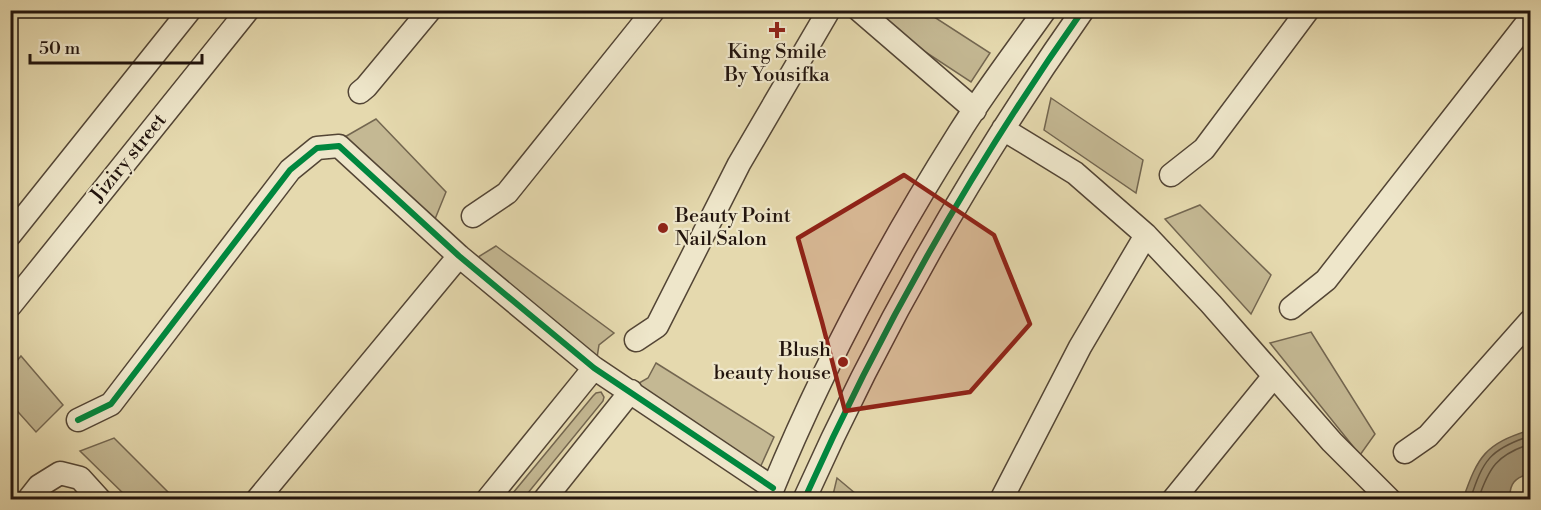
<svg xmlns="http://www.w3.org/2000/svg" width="1541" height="510" font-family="'Libre Bodoni',serif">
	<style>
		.green { fill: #c4b893; stroke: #736650; stroke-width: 1.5 }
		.water { fill: #a39677; stroke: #6f624d; stroke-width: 1.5 }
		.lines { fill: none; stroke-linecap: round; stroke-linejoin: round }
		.shore { stroke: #625542; stroke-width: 1.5 }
		.minor-casing { stroke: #534535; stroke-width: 25 }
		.minor { stroke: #eee6ca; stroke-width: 22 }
		.cycleway-casing { stroke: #eee6ca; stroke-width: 10 }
		.cycleway { stroke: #00873e; stroke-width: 6 }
		.marked { fill: #8f2418; fill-opacity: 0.2; stroke: #8f2418; stroke-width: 4.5; stroke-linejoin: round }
		.poi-dot { fill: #8f2418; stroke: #eee6ca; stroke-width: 2 }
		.labels { text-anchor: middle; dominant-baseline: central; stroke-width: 4.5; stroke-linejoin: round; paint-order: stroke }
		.poi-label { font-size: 20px; fill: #22140d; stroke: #eee6ca }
		.street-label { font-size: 20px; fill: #22140d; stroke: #eee6ca }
	</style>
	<rect width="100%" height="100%" fill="#e5d9ae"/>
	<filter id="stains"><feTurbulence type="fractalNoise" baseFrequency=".00333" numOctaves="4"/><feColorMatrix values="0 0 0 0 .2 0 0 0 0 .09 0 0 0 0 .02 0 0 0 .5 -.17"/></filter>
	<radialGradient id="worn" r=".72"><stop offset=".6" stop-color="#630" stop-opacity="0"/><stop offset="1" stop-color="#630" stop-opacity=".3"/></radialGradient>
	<!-- green -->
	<path class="green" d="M863,11H925L990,53L971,82Z
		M1051,98L1143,160L1136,193L1044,130Z
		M376,119L446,192L433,224L343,138Z
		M1200,205L1271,275L1251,314L1165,219Z
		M496,246L614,333L599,345L596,364L470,262Z
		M1311,332L1375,434L1360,455L1270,343Z
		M21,356L63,405L36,432L11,404V368Z
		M656,363L774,437L759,470L632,387L648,378Z
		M601,392L604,397L603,401L523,499H508L593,396L596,393Z
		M114,438L175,499H129L80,451Z
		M837,478L862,499H832Z"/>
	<!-- water -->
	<path class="water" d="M1530,430V474C1515,477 1509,484 1510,499H1463C1478,456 1485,444 1530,430Z"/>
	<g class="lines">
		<!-- shore -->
		<path class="shore" d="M1470,500C1483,460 1490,449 1530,436
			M1478,500C1489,467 1497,455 1530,444"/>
		<defs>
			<path id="minor" d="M859,10L975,110
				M360,92L366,87L430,10
				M1003,129L1075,173L1146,235L1211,304L1332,442L1390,500
				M1171,175L1204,149L1308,10
				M473,216L507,193L654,10
				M10,235L190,10
				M10,306L248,10
				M1291,308L1326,280L1530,19
				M636,340L657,326L739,164L829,10
				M78,420L111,404L290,170L317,148L339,146L459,256L594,368L773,488
				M1405,452L1428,436L1530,321
				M28,500L39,486L60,473L80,478L100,500
				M257,500L459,256
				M487,500L594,368
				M544,500L631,391
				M768,500C820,372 885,250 959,133C985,91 1016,51 1045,10
				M804,500C881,328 975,163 1083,10
				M1001,500L1080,347L1146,235
				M1173,500L1274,376"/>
		</defs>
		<!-- minor casing -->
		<use href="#minor" class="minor-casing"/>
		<!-- minor -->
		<use href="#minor" class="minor"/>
		<defs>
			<path id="cycleway" d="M78,420L111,404L290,170L317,148L339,146L459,256L594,368L773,488
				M804,500C881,328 975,163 1083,10"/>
		</defs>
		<!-- cycleway casing -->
		<use href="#cycleway" class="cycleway-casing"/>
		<!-- cycleway -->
		<use href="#cycleway" class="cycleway"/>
	</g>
	<!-- marked area -->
	<path class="marked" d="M904,175L994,235L1030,324L970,392L845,411L822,322L798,238Z"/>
	<!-- markers -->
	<g class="poi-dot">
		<path d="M774 21h6v6h6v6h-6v6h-6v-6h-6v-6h6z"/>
		<circle cx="663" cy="228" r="6"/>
		<circle cx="843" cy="362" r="6"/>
	</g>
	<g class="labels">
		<!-- poi labels -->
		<g class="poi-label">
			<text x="777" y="52">King Smile<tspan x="777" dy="23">By Yousifka</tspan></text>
			<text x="675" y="216" text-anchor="start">Beauty Point<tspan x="675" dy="23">Nail Salon</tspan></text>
			<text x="831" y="350" text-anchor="end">Blush<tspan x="831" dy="23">beauty house</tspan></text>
		</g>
		<!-- street labels -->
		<g class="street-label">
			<text transform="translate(129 158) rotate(-51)">Jiziry street</text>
		</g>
	</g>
	<!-- margin -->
	<rect width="1541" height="510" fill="none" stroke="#e5d9ae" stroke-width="36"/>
	<rect x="12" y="12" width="1517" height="486" fill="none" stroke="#22140d" stroke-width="3"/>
	<rect x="18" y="18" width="1505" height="474" fill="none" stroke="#22140d" stroke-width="1.5"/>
	<!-- scale -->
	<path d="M30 54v9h172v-9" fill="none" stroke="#22140d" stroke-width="3"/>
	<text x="39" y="54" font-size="18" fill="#22140d" stroke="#eee6ca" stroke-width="4.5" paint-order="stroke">50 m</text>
	<rect width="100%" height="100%" filter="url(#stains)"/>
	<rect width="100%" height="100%" fill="url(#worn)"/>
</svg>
